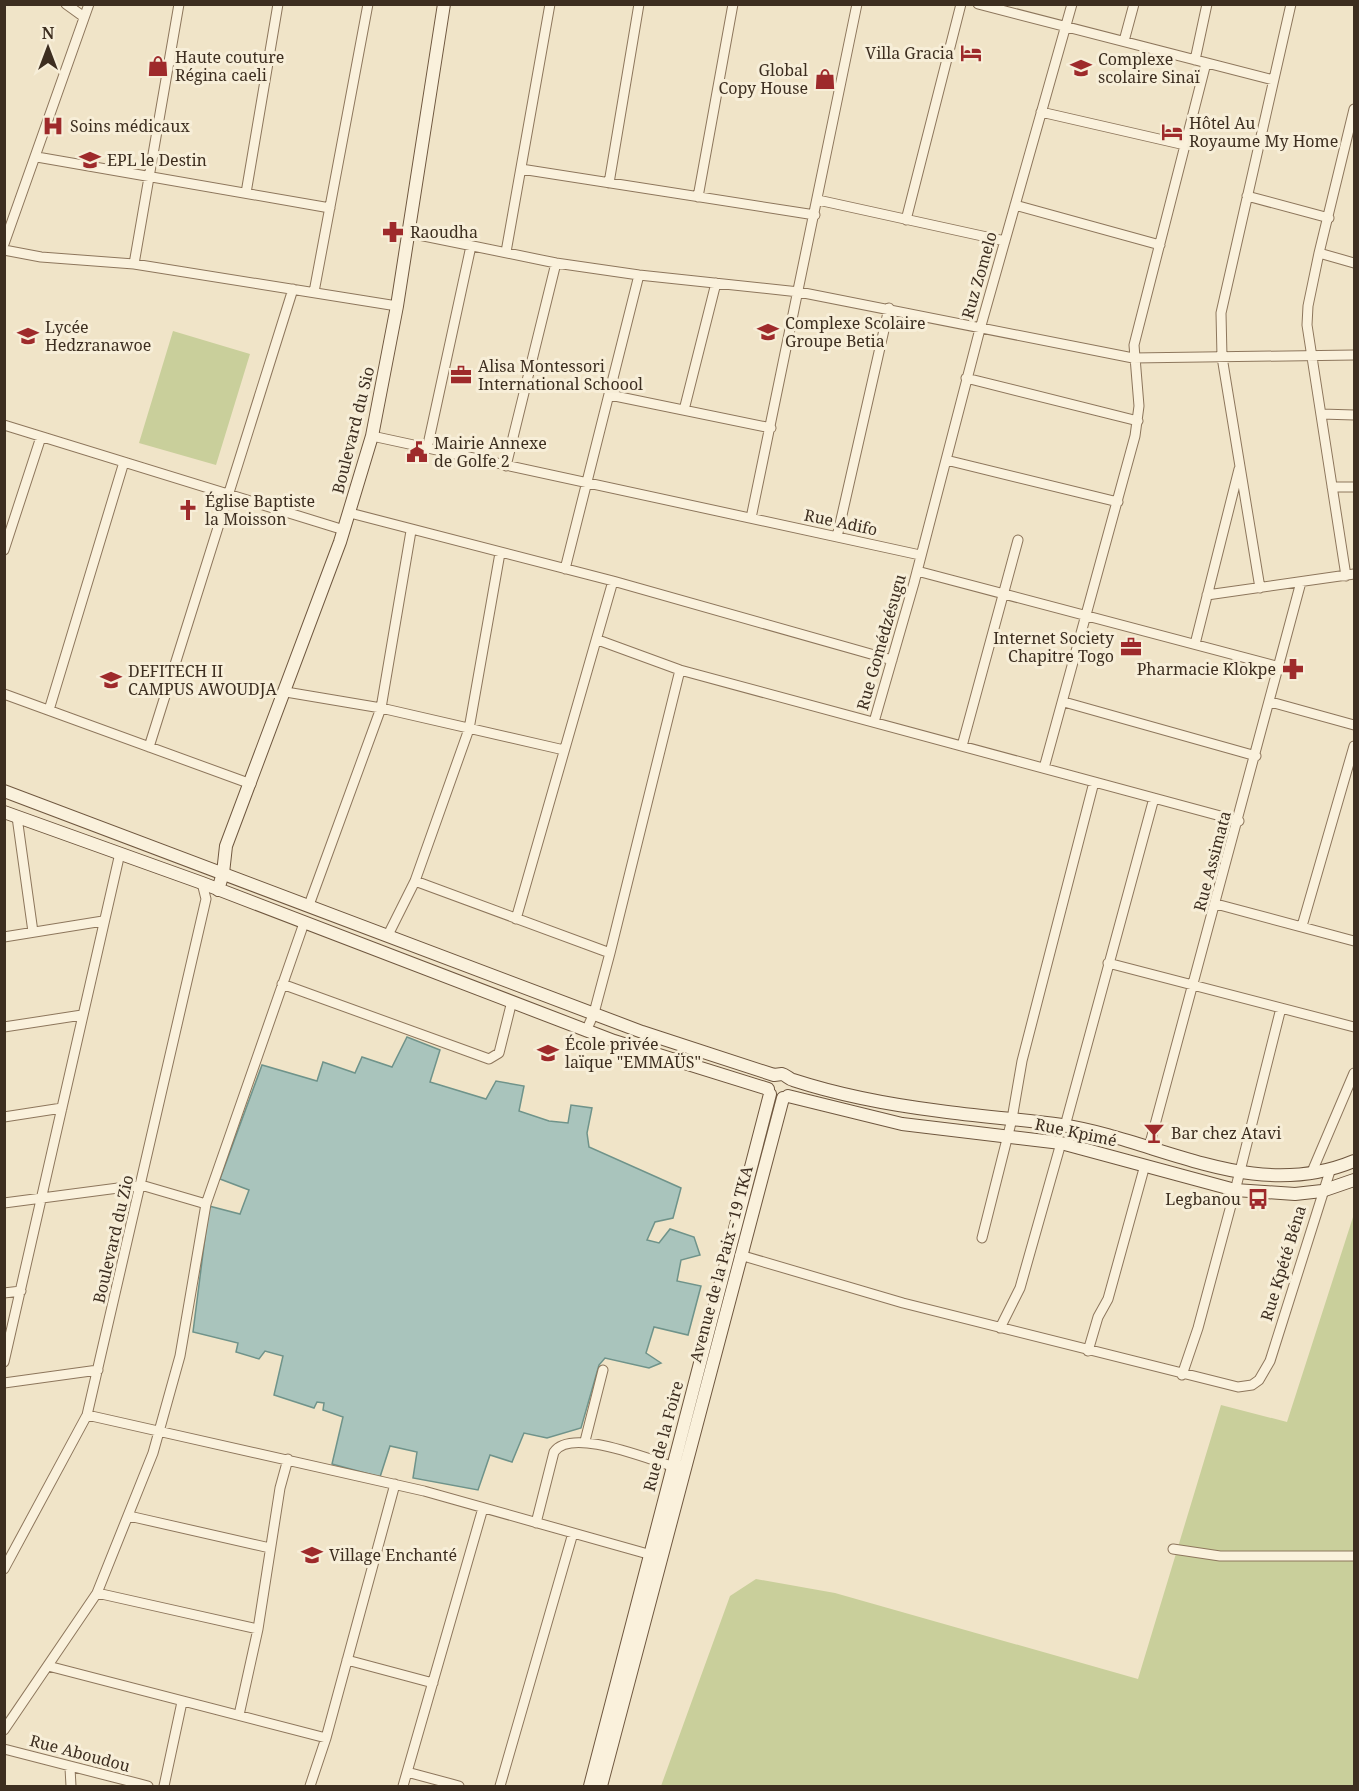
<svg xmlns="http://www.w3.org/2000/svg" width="1359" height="1791" font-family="'Noto Serif',serif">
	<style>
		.green { fill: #c9cf9b }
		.water { fill: #a9c4bc; stroke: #6f938a; stroke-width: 1.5 }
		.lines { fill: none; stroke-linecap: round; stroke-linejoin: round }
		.street-casing { stroke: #8d765c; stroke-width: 11 }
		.secondary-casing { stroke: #6f573f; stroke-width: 14 }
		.street { stroke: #faf1dc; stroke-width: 9 }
		.secondary { stroke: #faf1dc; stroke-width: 12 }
		.labels { text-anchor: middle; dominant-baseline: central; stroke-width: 6; stroke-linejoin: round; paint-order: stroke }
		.poi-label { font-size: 16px; fill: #3d2e20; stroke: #f7eed8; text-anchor: start }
		.street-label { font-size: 16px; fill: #3d2e20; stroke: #f7eed8 }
	</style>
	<rect width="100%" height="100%" fill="#f0e4c8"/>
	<!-- green -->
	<path class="green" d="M173,331L250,354L216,465L139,443Z
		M1354,1214V1786H661L730,1596L756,1579L835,1593L1138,1679L1221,1405L1287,1422Z"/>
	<!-- water -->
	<path class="water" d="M407,1037L440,1050L430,1082L486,1099L496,1081L524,1086L519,1111L549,1121L568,1123L571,1105L592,1108L587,1133L589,1147L681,1188L673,1218L655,1222L647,1240L659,1243L670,1229L694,1237L700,1255L681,1260L677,1281L701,1286L688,1335L654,1327L646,1353L661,1363L649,1368L605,1358L599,1365L581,1428L547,1438L524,1433L512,1462L490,1455L478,1490L413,1478L417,1452L390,1446L380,1477L332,1464L343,1417L323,1410L324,1403L317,1402L314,1408L274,1395L283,1356L265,1351L259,1359L236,1352L238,1343L193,1332L209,1206L240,1214L249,1190L220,1179L262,1065L317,1081L323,1062L355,1073L362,1057L392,1067Z"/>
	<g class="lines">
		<defs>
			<path id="street" d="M66,4L84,17
				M978,4L1273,80
				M1124,41L1134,4
				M1195,60L1207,4
				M1041,112L1185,145
				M37,157L330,208
				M521,169L815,215
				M609,183L639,4
				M246,193L278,4
				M1247,196L1329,218
				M698,197L733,4
				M818,200L1005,241
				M1015,205L1160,245
				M906,220L961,4
				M409,233L556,263L639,275L799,292L1133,358L1354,355
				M4,244L89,4
				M4,250L41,257L134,264L397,306
				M506,252L550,4
				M1319,253L1354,263
				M134,264L179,4
				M314,292L368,4
				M966,378L1138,421
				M610,395L771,428
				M684,410L716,283
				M1321,414L1354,415
				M4,425L344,530
				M372,436L920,555
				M427,449L471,246
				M946,460L1118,502
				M506,466L556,263
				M1332,487H1354
				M350,513L613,581L892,660
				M751,518L857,4
				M837,537L889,308
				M4,550L41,437
				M565,569L639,275
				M917,571L1280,667
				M1346,576L1307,325L1308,306L1319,253L1354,109
				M1260,588L1222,357L1221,313L1291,4
				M1207,595L1354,574
				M598,640L680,670L1239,821
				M1195,644L1239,469
				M286,692L381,708L564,750
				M4,694L251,784
				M1064,702L1256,756
				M1271,702L1354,725
				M49,710L124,462
				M874,722L914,583L980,329L1072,4
				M962,746L1018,540
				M149,747L293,289
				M1044,768L1135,436L1139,406L1134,345L1206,63
				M17,817L33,932
				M415,881L610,953
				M1216,904L1354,941
				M309,905L381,708L411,531
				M516,919L613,581
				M1302,926L1354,746
				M388,935L415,881L469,729L500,553
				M4,937L103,921
				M1108,963L1354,1027
				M282,984L489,1059L499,1053L512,1001
				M4,1027L82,1015
				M587,1029L594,1013L610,953L680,670
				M4,1117L62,1108
				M1065,1126L1154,798
				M1149,1147L1301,582
				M1311,1174L1354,1073
				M4,1203L141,1185L206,1204
				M982,1238L1012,1119L1022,1061L1094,782
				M740,1255L903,1303L1238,1387L1252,1385L1259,1380L1270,1361L1330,1171
				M4,1293L21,1291
				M1000,1328L1020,1288L1061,1143
				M1088,1351L1098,1317L1108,1299L1145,1165
				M4,1362L120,853
				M1182,1375L1198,1328L1237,1183L1281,1008
				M4,1383L98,1370
				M87,1415L424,1491L655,1556
				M585,1441L603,1370
				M129,1516L270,1548
				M536,1523L554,1452C571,1427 647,1459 672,1466
				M1173,1549L1220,1556H1354
				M4,1569L87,1415L206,899L202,883
				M97,1593L258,1629
				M347,1660L433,1683
				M48,1666L326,1738
				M239,1715L258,1629L280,1488L288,1459
				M4,1730L97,1593L153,1453L180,1356L206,1204L304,923
				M4,1749L148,1786
				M70,1768L71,1786
				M407,1772L459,1786
				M164,1786L182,1702
				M310,1786L326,1738L395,1484
				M403,1786L483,1508
				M500,1786L573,1533"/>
			<path id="secondary" d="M4,791L642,1032L774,1075L782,1074C786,1075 789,1079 793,1080C839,1095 892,1105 940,1111C981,1117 1022,1119 1062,1125C1162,1141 1253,1203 1354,1161
				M4,812L202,883L614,1041L768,1089
				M218,890L223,873L226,846L340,542L372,436L397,306L444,4
				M788,1096L902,1124L1061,1143L1235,1190L1295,1194L1322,1191L1354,1180
				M590,1786L770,1094
				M601,1786L783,1098"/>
		</defs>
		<!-- street casing -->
		<use href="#street" class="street-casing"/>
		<!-- secondary casing -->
		<use href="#secondary" class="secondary-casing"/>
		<!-- street -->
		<use href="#street" class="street"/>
		<!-- secondary -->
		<use href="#secondary" class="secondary"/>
	</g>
	<!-- icons -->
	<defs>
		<symbol id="hotel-bare" viewBox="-9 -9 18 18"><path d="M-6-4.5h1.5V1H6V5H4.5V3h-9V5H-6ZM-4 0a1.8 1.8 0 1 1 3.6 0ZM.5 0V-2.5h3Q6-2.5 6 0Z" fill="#9e2a2b" stroke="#f7eed8" stroke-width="2.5" paint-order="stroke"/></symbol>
		<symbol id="shop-bare" viewBox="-9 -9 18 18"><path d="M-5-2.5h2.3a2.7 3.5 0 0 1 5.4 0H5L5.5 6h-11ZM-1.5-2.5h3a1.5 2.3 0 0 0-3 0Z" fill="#9e2a2b" stroke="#f7eed8" stroke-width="2.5" paint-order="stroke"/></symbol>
		<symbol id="school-bare" viewBox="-9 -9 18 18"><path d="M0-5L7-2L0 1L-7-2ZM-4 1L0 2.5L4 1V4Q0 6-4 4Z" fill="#9e2a2b" stroke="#f7eed8" stroke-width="2.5" paint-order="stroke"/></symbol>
		<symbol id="hospital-bare" viewBox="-9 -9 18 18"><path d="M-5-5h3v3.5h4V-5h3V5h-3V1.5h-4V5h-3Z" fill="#9e2a2b" stroke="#f7eed8" stroke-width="2.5" paint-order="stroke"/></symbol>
		<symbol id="pharmacy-bare" viewBox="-9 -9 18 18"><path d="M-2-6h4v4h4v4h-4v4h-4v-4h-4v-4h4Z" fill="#9e2a2b" stroke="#f7eed8" stroke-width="2.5" paint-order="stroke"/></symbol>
		<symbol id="office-bare" viewBox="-9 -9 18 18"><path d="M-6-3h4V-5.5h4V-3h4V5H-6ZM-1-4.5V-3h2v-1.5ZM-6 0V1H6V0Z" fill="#9e2a2b" stroke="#f7eed8" stroke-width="2.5" paint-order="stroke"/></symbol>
		<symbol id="civic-bare" viewBox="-9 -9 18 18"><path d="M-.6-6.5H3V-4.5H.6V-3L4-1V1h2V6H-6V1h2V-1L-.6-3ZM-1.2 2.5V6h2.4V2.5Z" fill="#9e2a2b" stroke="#f7eed8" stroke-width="2.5" paint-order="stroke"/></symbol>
		<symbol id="church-bare" viewBox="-9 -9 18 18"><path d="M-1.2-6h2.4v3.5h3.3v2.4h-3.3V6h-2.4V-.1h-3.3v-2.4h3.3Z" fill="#9e2a2b" stroke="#f7eed8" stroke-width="2.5" paint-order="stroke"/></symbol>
		<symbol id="university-bare" viewBox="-9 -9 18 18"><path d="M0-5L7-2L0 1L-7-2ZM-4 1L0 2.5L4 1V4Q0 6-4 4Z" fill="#9e2a2b" stroke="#f7eed8" stroke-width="2.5" paint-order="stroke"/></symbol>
		<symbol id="bar-bare" viewBox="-9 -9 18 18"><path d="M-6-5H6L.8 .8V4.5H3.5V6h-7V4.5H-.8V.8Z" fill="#9e2a2b" stroke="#f7eed8" stroke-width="2.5" paint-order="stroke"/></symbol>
		<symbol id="bus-bare" viewBox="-9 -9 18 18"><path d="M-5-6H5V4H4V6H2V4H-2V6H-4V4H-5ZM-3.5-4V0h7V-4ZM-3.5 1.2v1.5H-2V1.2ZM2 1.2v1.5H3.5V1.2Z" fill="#9e2a2b" stroke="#f7eed8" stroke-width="2.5" paint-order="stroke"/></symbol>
	</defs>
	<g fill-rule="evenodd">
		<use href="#hotel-bare" x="956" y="38" width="30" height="30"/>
		<use href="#shop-bare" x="143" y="51" width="30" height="30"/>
		<use href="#school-bare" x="1066" y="53" width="30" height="30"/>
		<use href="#shop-bare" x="810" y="64" width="30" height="30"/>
		<use href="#hospital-bare" x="38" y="111" width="30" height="30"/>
		<use href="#hotel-bare" x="1157" y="117" width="30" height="30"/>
		<use href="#school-bare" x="75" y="145" width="30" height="30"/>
		<use href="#pharmacy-bare" x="378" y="217" width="30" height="30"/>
		<use href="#school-bare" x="753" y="317" width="30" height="30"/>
		<use href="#school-bare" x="13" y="321" width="30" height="30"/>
		<use href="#office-bare" x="446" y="360" width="30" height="30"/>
		<use href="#civic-bare" x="402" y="437" width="30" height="30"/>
		<use href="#church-bare" x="173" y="495" width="30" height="30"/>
		<use href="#office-bare" x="1116" y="632" width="30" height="30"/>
		<use href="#pharmacy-bare" x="1278" y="654" width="30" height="30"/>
		<use href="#university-bare" x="96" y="665" width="30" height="30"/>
		<use href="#school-bare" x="533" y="1038" width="30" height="30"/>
		<use href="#bar-bare" x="1139" y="1118" width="30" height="30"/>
		<use href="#bus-bare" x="1243" y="1184" width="30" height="30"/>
		<use href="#school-bare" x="297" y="1540" width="30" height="30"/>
	</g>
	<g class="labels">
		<!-- poi labels -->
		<g class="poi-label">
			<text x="954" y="53" text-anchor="end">Villa Gracia</text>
			<text x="175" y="57">Haute couture<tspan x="175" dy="18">Régina caeli</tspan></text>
			<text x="1098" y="59">Complexe<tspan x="1098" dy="18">scolaire Sinaï</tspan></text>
			<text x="808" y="70" text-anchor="end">Global<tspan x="808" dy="18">Copy House</tspan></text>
			<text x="1189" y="123">Hôtel Au<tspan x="1189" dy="18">Royaume My Home</tspan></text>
			<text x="70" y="126">Soins médicaux</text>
			<text x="107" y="160">EPL le Destin</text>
			<text x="410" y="232">Raoudha</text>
			<text x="785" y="323">Complexe Scolaire<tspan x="785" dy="18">Groupe Betia</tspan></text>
			<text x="45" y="327">Lycée<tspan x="45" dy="18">Hedzranawoe</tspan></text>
			<text x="478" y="366">Alisa Montessori<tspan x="478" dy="18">International Schoool</tspan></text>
			<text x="434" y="443">Mairie Annexe<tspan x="434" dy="18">de Golfe 2</tspan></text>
			<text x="205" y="501">Église Baptiste<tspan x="205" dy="18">la Moisson</tspan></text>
			<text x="1114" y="638" text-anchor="end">Internet Society<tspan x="1114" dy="18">Chapitre Togo</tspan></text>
			<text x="1276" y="669" text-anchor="end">Pharmacie Klokpe</text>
			<text x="128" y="671">DEFITECH II<tspan x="128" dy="18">CAMPUS AWOUDJA</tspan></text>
			<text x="565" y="1044">École privée<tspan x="565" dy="18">laïque "EMMAÜS"</tspan></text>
			<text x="1171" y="1133">Bar chez Atavi</text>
			<text x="1241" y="1199" text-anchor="end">Legbanou</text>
			<text x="329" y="1555">Village Enchanté</text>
		</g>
		<!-- street labels -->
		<g class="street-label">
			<text transform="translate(979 275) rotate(-74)">Ruz Zomelo</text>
			<text transform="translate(353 430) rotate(-76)">Boulevard du Sio</text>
			<text transform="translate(841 522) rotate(12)">Rue Adifo</text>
			<text transform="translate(881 642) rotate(-74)">Rue Gomédzésugu</text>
			<text transform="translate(1212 861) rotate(-75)">Rue Assimata</text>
			<text transform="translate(1076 1132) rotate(12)">Rue Kpimé</text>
			<text transform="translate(113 1239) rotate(-77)">Boulevard du Zio</text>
			<text transform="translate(1283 1263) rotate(-73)">Rue Kpété Béna</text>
			<text transform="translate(721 1264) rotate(-75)">Avenue de la Paix - 19 TKA</text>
			<text transform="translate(663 1436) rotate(-75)">Rue de la Foire</text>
			<text transform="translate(80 1753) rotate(15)">Rue Aboudou</text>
		</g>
	</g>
	<!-- border -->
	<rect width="1359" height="1791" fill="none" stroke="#3d2e20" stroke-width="12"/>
	<!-- north arrow -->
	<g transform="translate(48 48)" stroke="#f7eed8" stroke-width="4.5" paint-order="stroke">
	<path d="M0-4.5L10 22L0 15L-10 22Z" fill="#3d2e20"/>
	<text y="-9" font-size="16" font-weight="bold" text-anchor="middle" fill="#3d2e20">N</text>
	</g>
</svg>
